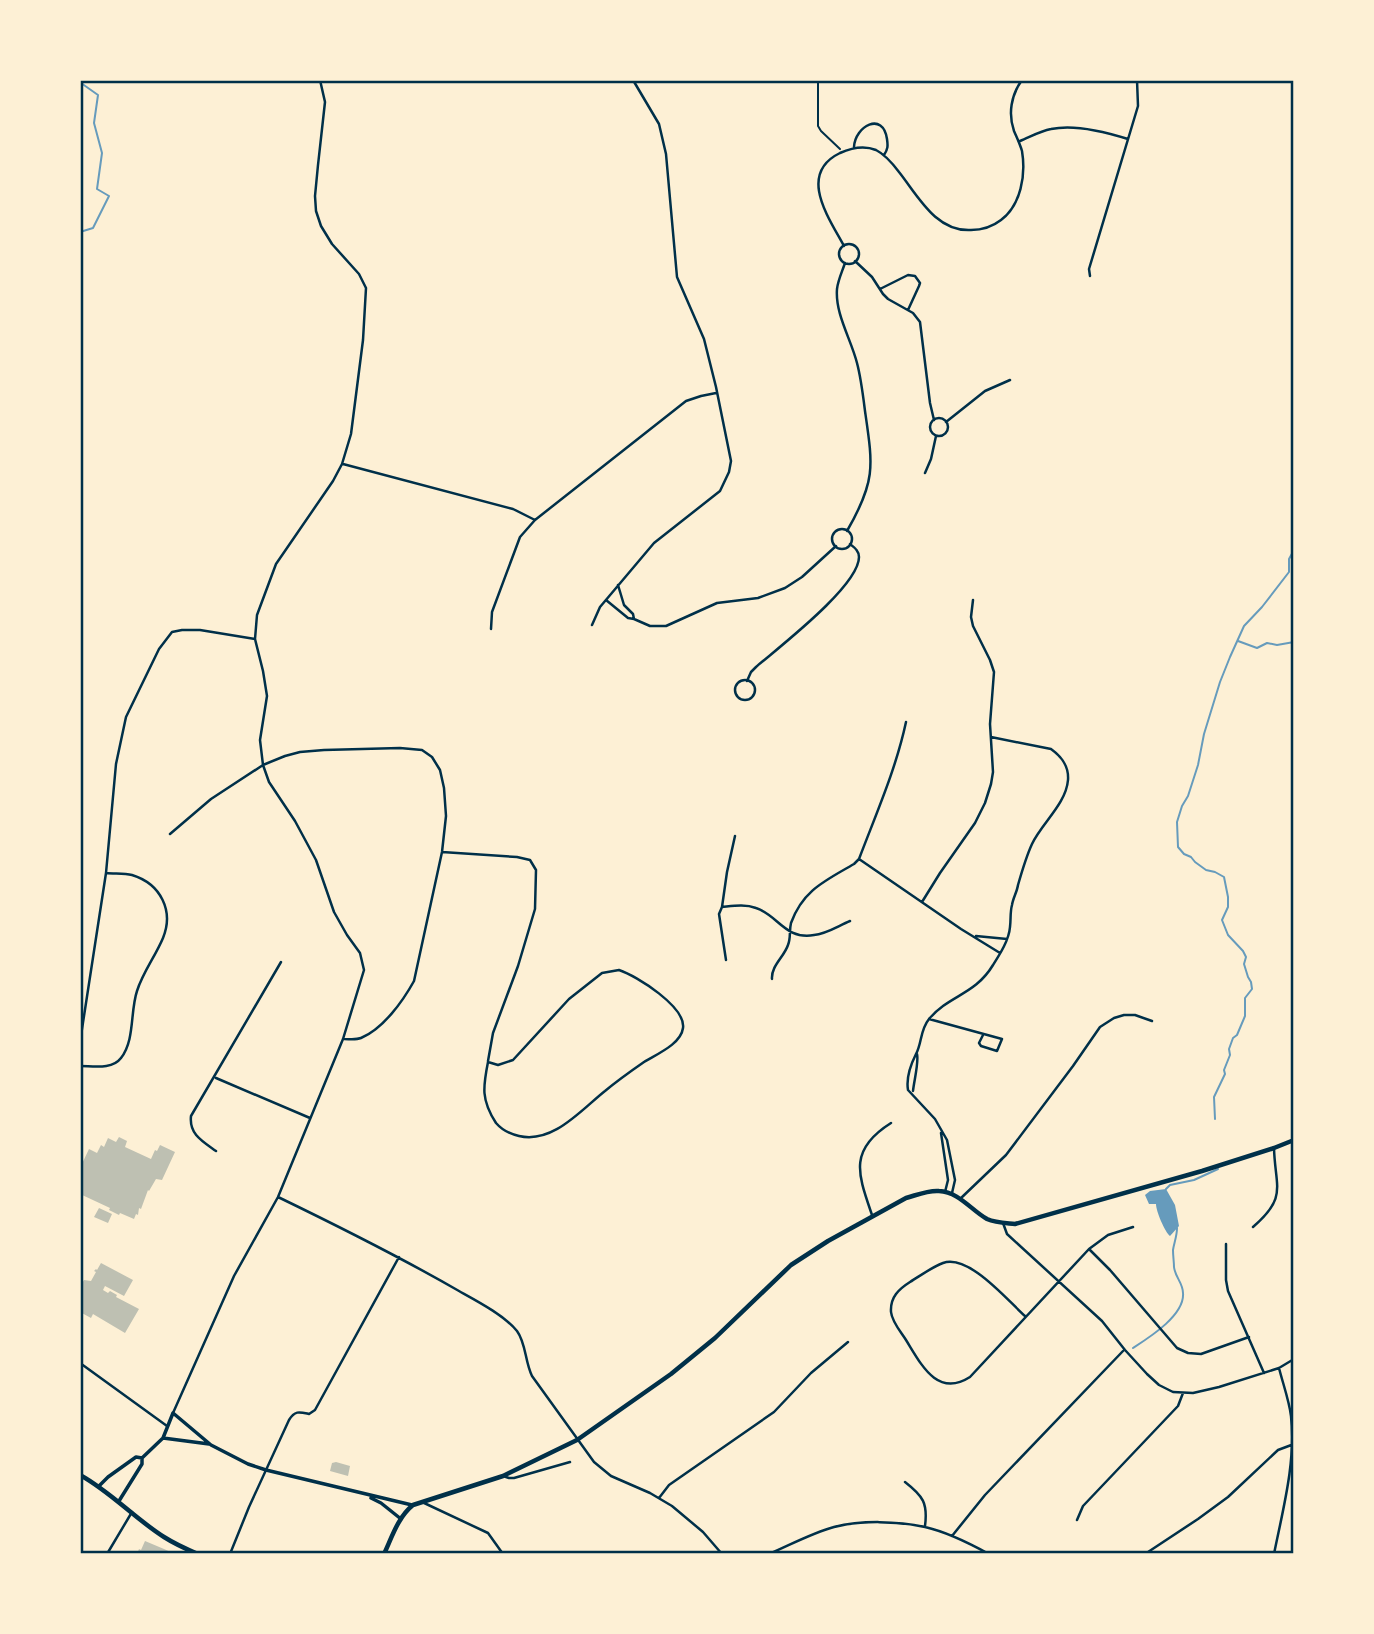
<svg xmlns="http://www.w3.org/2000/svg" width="1374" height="1634" font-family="'PT Sans',sans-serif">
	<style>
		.water { fill: #669bbc }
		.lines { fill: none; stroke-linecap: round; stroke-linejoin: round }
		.stream { stroke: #669bbc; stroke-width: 2 }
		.building { fill: #bec0b2 }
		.path { stroke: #003049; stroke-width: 2 }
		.minor { stroke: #003049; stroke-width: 2.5 }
		.tertiary { stroke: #003049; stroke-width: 3.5 }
		.secondary { stroke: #003049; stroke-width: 4.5 }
		.neatline { fill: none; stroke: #003049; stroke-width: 2.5 }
	</style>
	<rect width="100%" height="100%" fill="#fdf0d5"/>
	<!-- water -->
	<path class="water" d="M1166,1189L1175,1205L1179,1226L1170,1236C1165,1232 1156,1211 1156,1204H1149L1145,1195L1150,1191Z"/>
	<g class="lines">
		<!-- stream -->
		<path class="stream" d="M80,232L93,228L109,196L97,189L102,153L94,123L98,95L81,83V80
			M1238,641L1257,648L1267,643L1277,645L1294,642
			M1215,1119L1214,1097L1225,1074L1224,1070L1230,1055L1229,1049L1233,1038L1237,1035L1245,1016V998L1252,989L1251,982L1248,977L1244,964L1246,957L1243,951L1228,935L1222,920L1228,907V897L1224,877L1215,872L1206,870L1195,862L1191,857L1184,854L1178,847L1177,822L1182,806L1188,796L1198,765L1204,734L1220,682L1230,657L1244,626L1262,607L1289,572V559L1294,550
			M1166,1189L1170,1185L1194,1180L1218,1169
			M1133,1348C1150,1337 1185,1315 1183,1293C1183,1283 1175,1277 1174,1267C1174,1262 1173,1256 1173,1250C1174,1243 1177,1236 1177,1228"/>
	</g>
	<!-- building -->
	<path class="building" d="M119,1137L127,1141L125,1147L151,1159L155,1150L157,1151L160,1145L175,1152L162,1180L156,1179L149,1191L148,1190L141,1209L139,1208L138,1215L136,1214L134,1219L120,1213L119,1215L109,1210L110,1208L80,1194V1168L89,1149L97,1153L101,1145L104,1147L108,1138L116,1142Z
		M99,1208L112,1214L108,1223L94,1217Z
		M101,1263L133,1280L124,1296L105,1286L103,1290L108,1293L110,1291L117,1295L116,1297L139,1309L125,1333L93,1314L91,1318L80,1312V1287L84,1280L91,1281L96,1272L94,1271L96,1269L97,1270Z
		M336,1462L350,1466L348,1476L330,1471L332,1463Z
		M145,1541L164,1549L175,1554H137L139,1549L141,1550Z"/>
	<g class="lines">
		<!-- path -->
		<path class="path" d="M818,80V126L821,131L840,149"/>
		<!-- minor -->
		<path class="minor" d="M1020,141C1030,137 1040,131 1051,129C1074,124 1106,132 1128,139
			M854,147C855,126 883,111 887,139C888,146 888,149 884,155
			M839 254a10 10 0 1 1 20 0a10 10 0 1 1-20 0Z
			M844,246C829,218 797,174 840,153C851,148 864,145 876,150C886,155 893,164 899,172C918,196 936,232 971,230C982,230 992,227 1001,220C1021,205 1026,175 1022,151C1020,144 1017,138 1014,131C1008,114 1011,95 1022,80
			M855,261L872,277L883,294L888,299L913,313L920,322L930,403L934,420
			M845,263C842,272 838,280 837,289C835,314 851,339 857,363C861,378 863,395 865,411C873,466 876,481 847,531
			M1090,276L1089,269L1138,106L1137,80
			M880,289L908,275L915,276L920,283L919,286L908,310
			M930 427a9 9 0 1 1 18 0a9 9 0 1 1-18 0Z
			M946,422L985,391L1010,380
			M343,464L513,509L535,520
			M925,473L931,459L936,436
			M832 539a10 10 0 1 1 20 0a10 10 0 1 1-20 0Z
			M618,585L624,605L633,614L634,619
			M606,600L628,618L634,619L650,626H666L717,603L758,598L785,588L802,577L836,546
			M592,625L600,607L654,543L720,491L729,472L731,461L716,387L704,339L677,277L666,154L659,124L633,80
			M491,629L492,612L520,537L535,520L686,401L701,396L716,393
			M735 690a10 10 0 1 1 20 0a10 10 0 1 1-20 0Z
			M747,681L751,672L756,667C779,647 859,586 859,557C859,551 855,548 850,544
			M170,834L211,799L263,765L285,756L300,752L324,750L400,748L422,750L432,757L440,770L444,788L446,816L442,852L414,981C403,1001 383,1029 361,1038C356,1040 350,1039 344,1039
			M442,852L517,857L530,860L536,870L535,909L518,966L493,1033L488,1061
			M859,859L961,929L1000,953
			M922,902L940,873L975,823L985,803L991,784L993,772L990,724L994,672L990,660L973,626L971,617L973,600
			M722,907C733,906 745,904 756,908C778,915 785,940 814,935C826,934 838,926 850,921
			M976,936L1007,939
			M726,960L719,914L722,907L727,872L735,836
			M619,970C637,976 686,1007 683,1028C681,1044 657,1054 644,1062C631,1071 617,1081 605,1091C581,1110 553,1144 519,1136C510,1134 502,1130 496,1123C481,1100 483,1087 488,1062L498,1065L513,1060L569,999L602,973Z
			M772,979C771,966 784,957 788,945C791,938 789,931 791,923C803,890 825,881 854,864L859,859C876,814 896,769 906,722
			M929,1019L1002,1039L997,1051L981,1046L979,1043L983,1035
			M80,1042L106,873L116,764L126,717L159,649L172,632L182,630H200L255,639
			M80,1066C93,1066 112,1070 121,1058C135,1040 130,1012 137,991C143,972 155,957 163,938C174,911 161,884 132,875C124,873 114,874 106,873
			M216,1078L310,1118
			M913,1091C914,1081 919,1062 917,1054
			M941,1133L948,1180L945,1192
			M216,1151C202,1141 189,1134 191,1116L281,962
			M952,1193L955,1180L947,1140L935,1119L908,1090C906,1078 911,1064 916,1054C922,1043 920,1030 929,1019C949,995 975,995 993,965C1000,954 1009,940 1010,927C1011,919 1010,912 1012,905C1013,898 1017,892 1018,885C1022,871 1026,857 1032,844C1042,823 1066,804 1068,780C1069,766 1062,757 1051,749L991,737
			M278,1197C340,1227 400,1257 459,1291C477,1301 504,1315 517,1331C526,1343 525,1362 532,1376L594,1462L611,1476L650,1493L672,1506L703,1532L722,1554
			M960,1199L1006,1155L1073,1066L1100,1027L1114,1018L1124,1015H1135L1152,1021
			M872,1215C858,1174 848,1150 891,1123
			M1003,1223L1007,1234L1102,1321L1125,1350L1147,1374L1159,1385L1173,1392L1193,1393L1219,1387L1279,1368L1294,1359
			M1253,1227C1288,1197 1275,1187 1274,1148
			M1226,1244V1280L1228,1291L1264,1373
			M1090,1250L1110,1270L1177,1348L1188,1353L1201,1354L1249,1337
			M1025,1316C1007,1300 969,1254 943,1263C932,1267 920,1276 910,1282C899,1289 890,1297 891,1312C892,1322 901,1332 906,1340C921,1364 937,1398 970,1377L1089,1249L1108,1235L1133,1227
			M80,1363L167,1426
			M173,1413L234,1276L278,1197L343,1039L364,970L360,953L347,935L334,912L316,860L295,821L269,782L263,765L260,740L267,696L263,671L255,639L257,615L276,564L333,481L342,464L351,434L363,340L366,288L359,274L332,244L321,226L316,211L315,196L318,165L325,102L320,80
			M503,1476L509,1478H514L570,1462
			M905,1482C923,1496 928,1503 925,1526
			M659,1498L669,1485L774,1412L811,1373L848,1342
			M422,1502L488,1533L503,1554
			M1077,1520L1083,1506L1178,1406L1183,1393
			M952,1536L985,1495L1123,1351
			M107,1554L132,1512
			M230,1554L249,1507L289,1420C295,1410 300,1412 309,1414L315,1410L399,1257
			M769,1554C790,1545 812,1533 834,1527C862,1520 897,1521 925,1527C947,1532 969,1543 989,1554
			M1145,1554L1198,1519L1228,1497L1278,1450L1294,1444
			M1274,1554C1283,1509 1296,1462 1291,1416C1289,1400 1283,1384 1279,1368"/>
		<!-- tertiary -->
		<path class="tertiary" d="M163,1438L209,1444
			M99,1486L108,1477L136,1457L142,1458L163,1438L173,1413L211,1445L248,1464L266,1470L412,1505
			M371,1498L381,1503L401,1519
			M119,1501L142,1464V1458"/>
		<!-- secondary -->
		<path class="secondary" d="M80,1475C111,1492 134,1518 164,1537C175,1544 186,1549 198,1554
			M384,1554C392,1537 398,1517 413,1505L503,1476L577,1440L671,1374L715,1338L791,1265L828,1241L906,1198C917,1195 928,1190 939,1191C959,1192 971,1210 987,1219C996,1223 1006,1223 1015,1224L1202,1171L1274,1148L1294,1140"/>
	</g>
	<!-- border -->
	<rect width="1374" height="1634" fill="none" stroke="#fdf0d5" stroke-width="164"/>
	<rect x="82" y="82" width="1210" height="1470" class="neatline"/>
</svg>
